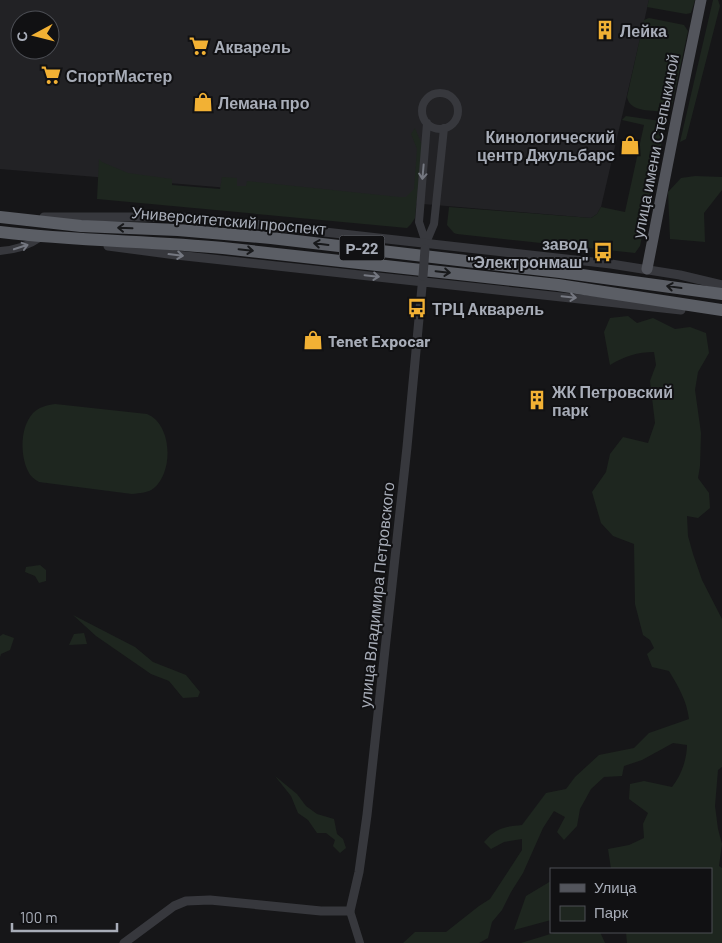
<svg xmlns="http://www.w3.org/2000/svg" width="722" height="943" font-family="Barlow,sans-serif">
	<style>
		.built { fill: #222225; fill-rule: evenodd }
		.green { fill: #1e261f }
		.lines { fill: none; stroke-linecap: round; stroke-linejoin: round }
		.minor { stroke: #37383d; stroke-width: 8 }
		.tertiary { stroke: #37383d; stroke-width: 9 }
		.primary { stroke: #53555c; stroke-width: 11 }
		.trunk { stroke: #5b5e65; stroke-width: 12 }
		.tertiary-bridge { stroke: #37383d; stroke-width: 9 }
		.oneway { stroke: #757881 }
		.oneway2 { stroke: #18191b }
		.labels { text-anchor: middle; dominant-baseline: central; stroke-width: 4; stroke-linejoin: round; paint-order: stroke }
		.shield { fill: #111113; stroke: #7b7e86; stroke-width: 1 }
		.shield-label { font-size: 15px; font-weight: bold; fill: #a8adb8 }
		.poi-label { font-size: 16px; font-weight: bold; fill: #a8adb8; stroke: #111113; text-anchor: start }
		.street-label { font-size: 16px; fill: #a8adb8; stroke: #111113 }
	</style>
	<rect width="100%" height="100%" fill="#161618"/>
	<!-- built -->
	<path class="built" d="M0,0H649L601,207L597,214L591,218L0,169ZM20,20H50V50H20Z"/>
	<!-- green -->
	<path class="green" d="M649,0H695L691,13L686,14L647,7Z
		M713,0H718L720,6L686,139L680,142Z
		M649,18L684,25L688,31L671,110L667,112C653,110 630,113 627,97L644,20Z
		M626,116L660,121L663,123L665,127L640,246L635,253L457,234L454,233L447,225L449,207L591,218L597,214L601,207L625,212L644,125L622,120Z
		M415,128L422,145L415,218L411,224L407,228L97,199L99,159L102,162L128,173L172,179V185L220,189L222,177L237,178V186H246L247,181L399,197H406L414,189L417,149L411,134Z
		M695,176L722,177V190L704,213L705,242L670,239L668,192L681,178Z
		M628,316L637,323L653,318L675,329L690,327L706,333L709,353L698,372L695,390L701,433L700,466L698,478L709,493L710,508L698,518L687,516L688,536L693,554L702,580L722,619V767L718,770L715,806L718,829L722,844L719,866L722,868V943H627L626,932H711V869H611L608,849L629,845L644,838L643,824L648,813L629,799L630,784L644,781L672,787C681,776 687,759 687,745L673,743L642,760L624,766L622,776L604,777L591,789L580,809L577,826L564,840L557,832L565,817L554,811L543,828L523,873L511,892L502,910L492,922L488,938L479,943H403L415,932H446L479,906L490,899L522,850V839L504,842L491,849L484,842C496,828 503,827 522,825L546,793L566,789L575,777L599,755L634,748L649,733L689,719C687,701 678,686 669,671L652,667L647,654L654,648L650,640L643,635L635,604L634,544L613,536L601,523L592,492L606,472L610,454L623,437L648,443L655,423L650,381L656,365L654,352C637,352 625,356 610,365L604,332L610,318Z
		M55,404L147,414C172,424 174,471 154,488C148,493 140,493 132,494L39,482C34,479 30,476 28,471C20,455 20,427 33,413C39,407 47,405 55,404Z
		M40,565L46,570V581L39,583L35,576L25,572L26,567Z
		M73,615L135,647L153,662L186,675L200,692L198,697L183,698L169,681L151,674L96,636Z
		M84,633L87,644L69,645L74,634Z
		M3,634L14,638L10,650L1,654L0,657V636Z
		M275,776L297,794L306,806L317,814L334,819L337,834L343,839L346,848L340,853L333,846L335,840L326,833H317L308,820L298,813L291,796Z
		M551,881V920L514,930L526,896Z
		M557,932H600L605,943H521Z"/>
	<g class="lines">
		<!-- minor -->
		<path class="minor" d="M422 111a18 18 0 1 1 36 0a18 18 0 1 1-36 0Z
			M426,243L419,222L427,123
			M426,243L434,224L444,128
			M0,251C16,250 28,246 41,237
			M350,911L360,943"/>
		<!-- tertiary -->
		<path class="tertiary" d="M44,217H180L226,221L611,264L680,275L722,285
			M108,246L176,255L681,310
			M124,943L174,906L186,901L210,900L321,911H350L359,872L367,815L407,447L423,276"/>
		<!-- primary -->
		<path class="primary" d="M647,269L677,116L701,0"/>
		<!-- trunk -->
		<path class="trunk" d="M0,217L81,226L178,230L271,238L560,272L722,294
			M0,232C74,241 149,241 223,248L558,285L722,310"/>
		<!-- tertiary-bridge -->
		<path class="tertiary-bridge" d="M423,276L425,249"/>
	</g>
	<!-- one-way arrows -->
	<defs><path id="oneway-shaft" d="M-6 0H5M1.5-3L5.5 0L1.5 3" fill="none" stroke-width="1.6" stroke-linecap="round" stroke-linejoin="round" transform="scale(1.25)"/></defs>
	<g class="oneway">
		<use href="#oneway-shaft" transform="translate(423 172) rotate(95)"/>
		<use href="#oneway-shaft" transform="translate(21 247) rotate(-18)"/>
		<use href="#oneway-shaft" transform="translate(176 255) rotate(7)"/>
		<use href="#oneway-shaft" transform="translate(372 276) rotate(6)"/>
		<use href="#oneway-shaft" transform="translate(569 297) rotate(6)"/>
	</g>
	<g class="oneway2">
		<use href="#oneway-shaft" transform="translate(125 228) rotate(-178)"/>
		<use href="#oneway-shaft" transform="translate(321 244) rotate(-173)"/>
		<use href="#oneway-shaft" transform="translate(246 250) rotate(6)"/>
		<use href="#oneway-shaft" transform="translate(443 272) rotate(6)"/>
		<use href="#oneway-shaft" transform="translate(674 287) rotate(-172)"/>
	</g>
	<!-- icons -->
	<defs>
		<symbol id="building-bare" viewBox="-9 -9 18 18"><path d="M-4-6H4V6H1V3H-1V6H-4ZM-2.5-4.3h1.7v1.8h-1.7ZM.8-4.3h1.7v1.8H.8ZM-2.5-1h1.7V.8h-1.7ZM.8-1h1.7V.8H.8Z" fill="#f2b134" stroke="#111113" stroke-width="2.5" paint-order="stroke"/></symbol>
		<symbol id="supermarket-bare" viewBox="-9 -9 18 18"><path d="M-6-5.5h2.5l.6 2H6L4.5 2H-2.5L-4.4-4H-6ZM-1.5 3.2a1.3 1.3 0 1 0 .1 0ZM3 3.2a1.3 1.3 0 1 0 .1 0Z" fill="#f2b134" stroke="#111113" stroke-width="2.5" paint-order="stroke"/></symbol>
		<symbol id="shop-bare" viewBox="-9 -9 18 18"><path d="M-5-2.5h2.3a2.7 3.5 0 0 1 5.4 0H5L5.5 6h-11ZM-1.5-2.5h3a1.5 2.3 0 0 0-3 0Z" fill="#f2b134" stroke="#111113" stroke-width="2.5" paint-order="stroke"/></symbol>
		<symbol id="bus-bare" viewBox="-9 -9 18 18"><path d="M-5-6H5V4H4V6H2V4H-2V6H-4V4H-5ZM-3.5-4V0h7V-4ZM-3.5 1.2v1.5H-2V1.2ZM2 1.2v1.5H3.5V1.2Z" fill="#f2b134" stroke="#111113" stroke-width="2.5" paint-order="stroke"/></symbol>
	</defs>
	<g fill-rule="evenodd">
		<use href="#building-bare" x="591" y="16" width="28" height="28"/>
		<use href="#supermarket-bare" x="185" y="32" width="28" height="28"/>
		<use href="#supermarket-bare" x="37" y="61" width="28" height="28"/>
		<use href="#shop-bare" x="189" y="88" width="28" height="28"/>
		<use href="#shop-bare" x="616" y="131" width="28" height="28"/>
		<use href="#bus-bare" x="589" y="238" width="28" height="28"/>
		<use href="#bus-bare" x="403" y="294" width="28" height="28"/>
		<use href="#shop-bare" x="299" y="326" width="28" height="28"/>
		<use href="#building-bare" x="523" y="386" width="28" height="28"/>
	</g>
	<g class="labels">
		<!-- shield labels -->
		<rect class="shield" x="339.5" y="235.5" width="45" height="25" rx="4"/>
		<g class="shield-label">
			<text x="362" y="248">Р-22</text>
		</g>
		<!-- poi labels -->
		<g class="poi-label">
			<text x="620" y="30">Лейка</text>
			<text x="214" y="46">Акварель</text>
			<text x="66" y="75">СпортМастер</text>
			<text x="218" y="102">Лемана про</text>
			<text x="615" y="136" text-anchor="end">Кинологический<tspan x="615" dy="18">центр Джульбарс</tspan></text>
			<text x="588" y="243" text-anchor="end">завод<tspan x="588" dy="18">"Электронмаш"</tspan></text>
			<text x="432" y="308">ТРЦ Акварель</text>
			<text x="328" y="340">Tenet Expocar</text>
			<text x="552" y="391">ЖК Петровский<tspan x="552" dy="18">парк</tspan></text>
		</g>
		<!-- street labels -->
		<g class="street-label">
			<text transform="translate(655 146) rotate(-79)">улица имени Степыкиной</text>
			<text transform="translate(229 220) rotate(5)">Университетский проспект</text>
			<text transform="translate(376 595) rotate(-84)">улица Владимира Петровского</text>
		</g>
	</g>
	<!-- legend -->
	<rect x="550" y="868" width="162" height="65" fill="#111113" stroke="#4d4f55"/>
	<rect x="560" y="884" width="25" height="8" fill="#53555c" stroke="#4d4f55"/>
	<text x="594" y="893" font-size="15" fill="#a8adb8">Улица</text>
	<rect x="560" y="906" width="25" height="15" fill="#1e261f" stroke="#4d4f55"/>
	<text x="594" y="918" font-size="15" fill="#a8adb8">Парк</text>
	<!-- north arrow -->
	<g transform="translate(35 35) rotate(263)"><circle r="24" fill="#111113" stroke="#4d4f55"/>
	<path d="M0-4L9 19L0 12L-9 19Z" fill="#f2b134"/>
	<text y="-8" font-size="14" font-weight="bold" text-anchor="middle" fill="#a8adb8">С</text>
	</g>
	<!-- scale -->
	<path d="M12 923v8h105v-8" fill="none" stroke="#a8adb8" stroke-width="2.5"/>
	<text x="20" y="923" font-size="15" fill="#a8adb8" stroke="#111113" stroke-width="4" paint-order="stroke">100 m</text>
</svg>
